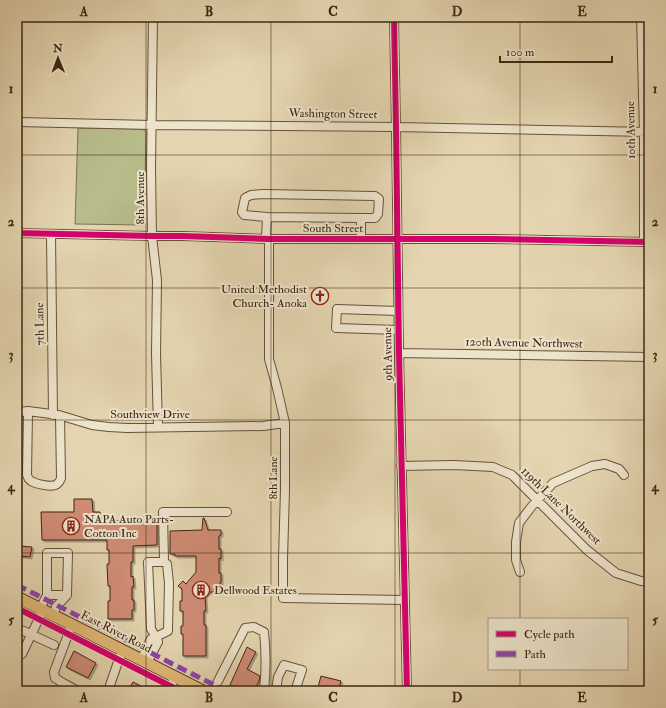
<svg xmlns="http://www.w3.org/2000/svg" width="666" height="708" font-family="'IM FELL Double Pica',serif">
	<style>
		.green { fill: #b7bc8a; stroke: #7b714e }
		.building { fill: #d08c75; stroke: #3f2613; filter: url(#shadow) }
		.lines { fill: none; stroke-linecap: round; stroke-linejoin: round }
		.minor-casing { stroke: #68523a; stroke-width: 10 }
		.major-casing { stroke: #3f2613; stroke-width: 13 }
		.minor { stroke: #ede4cc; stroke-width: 8 }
		.major { stroke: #e2ba78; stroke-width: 11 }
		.quiet { stroke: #8e44ad; stroke-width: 5; stroke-dasharray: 10 5; stroke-linecap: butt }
		.cycleway-casing { stroke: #ede4cc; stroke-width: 8 }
		.cycleway { stroke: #d6006c; stroke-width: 6 }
		.grid { fill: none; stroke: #3f2613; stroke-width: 1; stroke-opacity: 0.55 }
		.labels { text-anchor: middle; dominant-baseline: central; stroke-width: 4; stroke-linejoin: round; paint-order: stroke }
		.street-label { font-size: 12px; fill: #3f2613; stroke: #ede4cc }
		.poi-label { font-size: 12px; fill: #3f2613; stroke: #ede4cc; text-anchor: start }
		.neatline { fill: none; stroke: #3f2613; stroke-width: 1.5 }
		.grid-label { font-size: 13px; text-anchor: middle; font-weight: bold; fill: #3f2613 }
	</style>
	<defs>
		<filter id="shadow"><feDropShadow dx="2" dy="2" stdDeviation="0" flood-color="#0004"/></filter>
	</defs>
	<rect width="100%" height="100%" fill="#e4d5b0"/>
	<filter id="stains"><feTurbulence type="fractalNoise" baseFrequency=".005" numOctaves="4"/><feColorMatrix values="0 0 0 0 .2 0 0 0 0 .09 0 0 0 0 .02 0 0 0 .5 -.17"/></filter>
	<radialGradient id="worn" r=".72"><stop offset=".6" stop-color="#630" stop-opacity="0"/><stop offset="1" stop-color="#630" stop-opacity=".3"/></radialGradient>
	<!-- green -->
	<path class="green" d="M78,128L141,129L144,130L146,132L144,225L75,224Z"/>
	<!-- building -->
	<path class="building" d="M74,499H92L93,512H100V519H113V521H141V522H157V545L133,546V562H131V577L133,576L134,587H132V600H134V610H132V619H108V601H110V586H108L107,564H109V550H107V540H42L41,512H74Z
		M203,518H204L208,530H221V535L219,536V549H221V559L219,558V573H221V583H220V592H209L205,596L206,611H204V625H206V656H183V634H181V626H183V611H180V601H182V589L178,586L183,581L186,584L196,572V556H175V554H170V531L202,530Z
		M20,546L32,547L30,557L19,556Z
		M247,647L256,652L247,669L260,676L259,681L255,689L250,687L248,691H242L230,685Z
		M74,651L96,663L88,678L66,667Z
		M321,676L341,681L338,691H317Z
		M133,682L151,691H128Z"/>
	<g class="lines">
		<defs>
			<path id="minor" d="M153,17L151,168L152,236L157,280L156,354L158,427
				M394,17L396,127L399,353L407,691
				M628,17H649
				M641,17L644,132V242
				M17,122L152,125L396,127L649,132
				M267,217L361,218
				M17,233L152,236H183L269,239H491L649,242
				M51,234L53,415
				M266,238L267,217L244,215L242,212L245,198L251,195L263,194L375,196L379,199L378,214L375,218H361V239
				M269,239V359L277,388L285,423V490L283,559V598L405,600
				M398,311L337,309L336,328L398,330
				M399,353L649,357
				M17,412L28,411L59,415L92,425L109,427L127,428L263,426L285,423
				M28,412L27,475C28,478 28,479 31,481C36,484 53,488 57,484C60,482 60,481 61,478L60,416
				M401,466L454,465L493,467L512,475L587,550L616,573L641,581L649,582
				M164,562L167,564L169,583L168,631L156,637L151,629L148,562H164L163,512H227
				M520,572L516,560V542L519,523L532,506L553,483L592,466L605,464L619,469L624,475
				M47,595H67
				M40,609L47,595V553H68L67,595L56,607L53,615
				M72,624L54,672L55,678L63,683L78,691
				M17,628L54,645
				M22,654L43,610
				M141,660L151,639L156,637L158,642L147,663
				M108,691L119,659L123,650
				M168,691L175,677
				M213,691L245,628L254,627L264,632C266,651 266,672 264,691
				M276,691L278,677L284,665L302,670L295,691"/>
			<path id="major" d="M17,597L203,691"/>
		</defs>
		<!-- minor casing -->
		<use href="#minor" class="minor-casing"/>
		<!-- major casing -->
		<use href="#major" class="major-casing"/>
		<!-- minor -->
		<use href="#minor" class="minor"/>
		<!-- major -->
		<use href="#major" class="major"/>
		<!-- quiet -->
		<path class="quiet" d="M17,585L226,691"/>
		<defs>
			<path id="cycleway" d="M394,17L396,127L399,353L407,691
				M17,233L152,236H183L269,239H491L649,242
				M17,608L180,691"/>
		</defs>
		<!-- cycleway casing -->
		<use href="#cycleway" class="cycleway-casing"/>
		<!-- cycleway -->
		<use href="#cycleway" class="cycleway"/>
	</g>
	<!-- grid -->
	<path class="grid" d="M146,17V691M271,17V691M395,17V691M520,17V619M17,155H649M17,288H649M17,420H649M17,553H649M520,669V691"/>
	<!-- icons -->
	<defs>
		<symbol id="church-ring" viewBox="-11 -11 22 22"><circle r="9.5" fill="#ede4cc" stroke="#8f2418" stroke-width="1.5"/><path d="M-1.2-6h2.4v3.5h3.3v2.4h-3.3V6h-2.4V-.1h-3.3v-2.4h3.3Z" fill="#8f2418"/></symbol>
		<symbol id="building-ring" viewBox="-11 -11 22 22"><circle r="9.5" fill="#ede4cc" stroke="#8f2418" stroke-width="1.5"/><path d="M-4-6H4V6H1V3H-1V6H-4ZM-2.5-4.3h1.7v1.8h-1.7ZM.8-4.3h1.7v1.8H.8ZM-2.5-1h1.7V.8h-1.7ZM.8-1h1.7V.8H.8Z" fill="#8f2418"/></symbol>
	</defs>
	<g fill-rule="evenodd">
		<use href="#church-ring" x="310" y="286" width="20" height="20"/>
		<use href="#building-ring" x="61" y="516" width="20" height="20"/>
		<use href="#building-ring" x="191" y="580" width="20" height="20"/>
	</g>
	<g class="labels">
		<!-- street labels -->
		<g class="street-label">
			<text transform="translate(333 114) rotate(1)">Washington Street</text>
			<text transform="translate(631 130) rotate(-91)">10th Avenue</text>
			<text transform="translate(140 198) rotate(-90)">8th Avenue</text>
			<text x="333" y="228">South Street</text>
			<text transform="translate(40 324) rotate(-91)">7th Lane</text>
			<text transform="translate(524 343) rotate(1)">120th Avenue Northwest</text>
			<text transform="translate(388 354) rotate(-91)">9th Avenue</text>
			<text x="150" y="414">Southview Drive</text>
			<text transform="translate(273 478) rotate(-90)">8th Lane</text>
			<text transform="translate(561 506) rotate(44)">119th Lane Northwest</text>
			<text transform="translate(116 632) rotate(27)">East River Road</text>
		</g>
		<!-- poi labels -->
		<g class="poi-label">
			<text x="307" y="289" text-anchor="end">United Methodist<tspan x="307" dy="14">Church- Anoka</tspan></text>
			<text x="84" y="519">NAPA Auto Parts-<tspan x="84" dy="14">Cotton Inc</tspan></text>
			<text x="214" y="590">Dellwood Estates</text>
		</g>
	</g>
	<!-- margin -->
	<rect width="666" height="708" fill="none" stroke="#e4d5b0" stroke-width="44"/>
	<!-- legend -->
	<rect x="488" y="618" width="140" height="52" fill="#ede4cc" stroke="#a79882"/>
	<rect x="496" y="631" width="20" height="6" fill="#d6006c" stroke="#a79882"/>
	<text x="524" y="638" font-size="12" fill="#3f2613">Cycle path</text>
	<rect x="496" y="651" width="20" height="6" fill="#8e44ad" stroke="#a79882"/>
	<text x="524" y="658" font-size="12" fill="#3f2613">Path</text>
	<!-- north arrow -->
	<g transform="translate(58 58) rotate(359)" stroke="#ede4cc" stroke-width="3" paint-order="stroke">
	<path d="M0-3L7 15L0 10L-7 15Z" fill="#3f2613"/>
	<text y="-6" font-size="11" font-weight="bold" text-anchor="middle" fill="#3f2613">N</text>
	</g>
	<!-- scale -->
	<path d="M500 56v6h112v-6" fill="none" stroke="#3f2613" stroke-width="2"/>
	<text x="506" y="56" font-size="12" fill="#3f2613" stroke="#ede4cc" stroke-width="3" paint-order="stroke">100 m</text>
	<rect x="22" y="22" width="622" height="664" class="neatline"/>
	<g class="grid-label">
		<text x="84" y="16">A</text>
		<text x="209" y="16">B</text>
		<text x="333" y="16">C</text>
		<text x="457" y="16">D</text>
		<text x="582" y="16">E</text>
		<text x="11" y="93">1</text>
		<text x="655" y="93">1</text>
		<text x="11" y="226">2</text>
		<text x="655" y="226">2</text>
		<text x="11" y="359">3</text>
		<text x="655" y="359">3</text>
		<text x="11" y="491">4</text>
		<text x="655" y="491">4</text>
		<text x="11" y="624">5</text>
		<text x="655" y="624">5</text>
		<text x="84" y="702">A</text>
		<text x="209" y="702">B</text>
		<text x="333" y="702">C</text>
		<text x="457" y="702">D</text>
		<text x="582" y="702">E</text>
	</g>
	<rect width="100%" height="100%" filter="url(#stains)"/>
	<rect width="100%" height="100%" fill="url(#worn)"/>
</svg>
